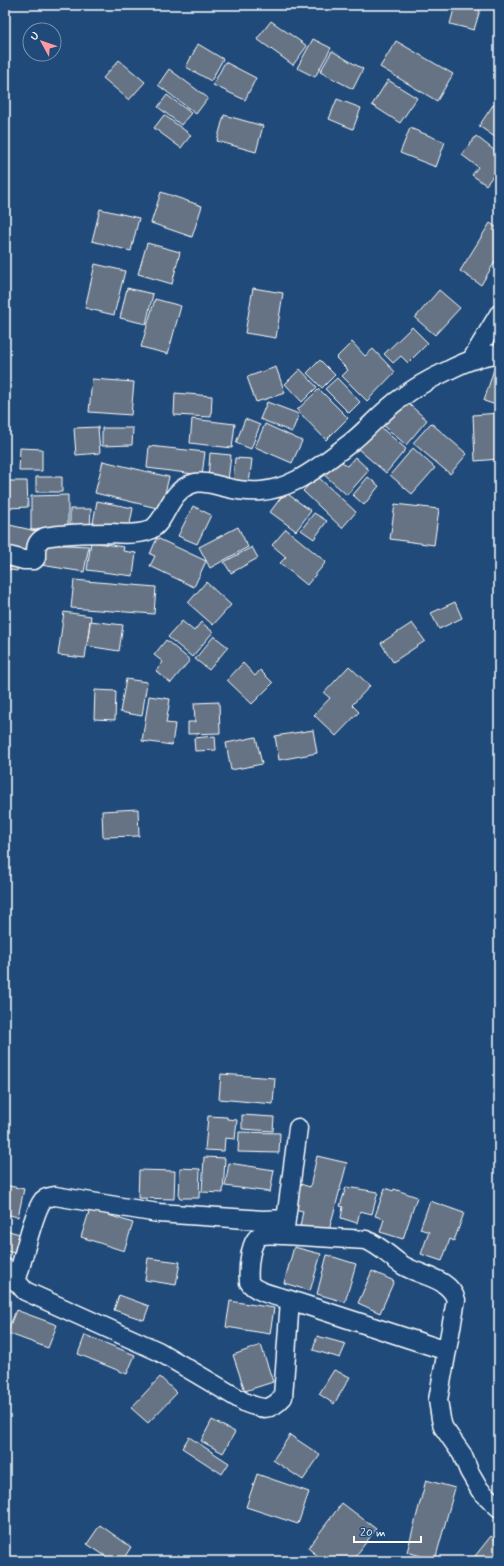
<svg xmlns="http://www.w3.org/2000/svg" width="504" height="1566" font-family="Mynerve,sans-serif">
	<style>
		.building { fill: #657384; stroke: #fff }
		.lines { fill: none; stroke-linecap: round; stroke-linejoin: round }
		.minor-casing { stroke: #fff; stroke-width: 21 }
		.minor { stroke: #1f4a7a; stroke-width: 18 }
	</style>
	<rect width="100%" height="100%" fill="#1f4a7a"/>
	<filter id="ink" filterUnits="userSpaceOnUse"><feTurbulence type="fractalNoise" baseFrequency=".025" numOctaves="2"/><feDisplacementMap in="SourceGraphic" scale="8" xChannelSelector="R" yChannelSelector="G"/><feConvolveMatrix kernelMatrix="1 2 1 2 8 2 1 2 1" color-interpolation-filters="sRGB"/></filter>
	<g filter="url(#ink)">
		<!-- building -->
		<path class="building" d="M455,5H463L480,10L474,30L450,24Z
			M271,21L307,46L293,65L257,39Z
			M313,39L331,48L315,77L297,68Z
			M396,41L453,74L437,101L380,67Z
			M198,44L223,59L211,81L186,67Z
			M332,51L363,69L353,89L320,72Z
			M119,60L145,82L129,100L103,78Z
			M225,62L256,78L245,100L213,85Z
			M169,69L208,98L196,114L158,85Z
			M388,80L417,98L400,123L372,105Z
			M167,95L191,113L181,125L158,107Z
			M337,99L361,108L353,129L329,119Z
			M493,105L499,109V140L479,126Z
			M164,115L191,135L181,148L154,128Z
			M224,115L263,126L256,152L217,141Z
			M410,128L445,142L436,167L400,153Z
			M476,136L499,154V168L486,185L472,175L478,167L462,155Z
			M161,192L202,206L192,237L151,223Z
			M100,209L139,218L131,251L92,241Z
			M490,223L499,229V255L481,285L460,271Z
			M147,243L180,252L172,284L138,274Z
			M95,264L125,271L114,315L85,308Z
			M127,288L153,294L146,324L120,318Z
			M253,288L283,293L276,338L245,333Z
			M439,290L460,308L435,335L415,318Z
			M155,299L181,306L168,354L141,347Z
			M412,327L428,343L408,363L401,356L393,363L384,354Z
			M352,342L365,356L373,349L395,372L367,401L342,376L348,370L336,358Z
			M320,360L335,375L322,388L307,373Z
			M276,367L285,393L256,402L247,377Z
			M300,369L317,387L302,402L285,384Z
			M494,369L499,371V406L484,401Z
			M337,378L360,402L349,413L325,389Z
			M92,379L134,382L131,415L89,412Z
			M319,389L348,418L326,440L297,410Z
			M175,393L212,396L211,417L174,415Z
			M403,399L427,420L406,445L382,424Z
			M267,402L299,414L292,432L260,419Z
			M499,413V459L475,461L473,415Z
			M192,419L235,424L232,448L190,443Z
			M245,419L260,425L251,449L236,443Z
			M431,423L467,454L450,474L413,443Z
			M265,424L302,441L292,463L255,447Z
			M378,425L406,449L386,473L358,449Z
			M98,427L100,453L76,455L74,428Z
			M102,428H133L132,445L102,446Z
			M149,446L205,452L202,475L147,468Z
			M20,448L42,449V471H19Z
			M413,448L435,468L412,494L390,475Z
			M210,453L231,455L228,481L208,479Z
			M336,457L347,466L355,457L369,470L347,495L322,473Z
			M235,458L252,459L249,484L233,482Z
			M103,461L169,477L161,509L95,493Z
			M317,476L356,512L342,528L303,491Z
			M36,477H62V492H36Z
			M368,477L379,486L364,505L353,495Z
			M8,481H27L28,507L8,508Z
			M285,492L311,511L296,531L270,512Z
			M68,495V529L31,530V496Z
			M97,501L133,508L129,529L93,523Z
			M395,504L439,509L434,545L390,539Z
			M193,506L211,515L197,544L178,536Z
			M70,509H91L90,529L70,528Z
			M314,513L327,521L314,539L301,530Z
			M5,524L36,531L30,553L5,546Z
			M238,527L248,547L210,568L199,547Z
			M286,529L326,562L307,585L280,563L286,557L272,545Z
			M157,538L206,561L194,587L150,566L155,556L150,554Z
			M91,542L124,547L123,551L136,553L133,576L87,570Z
			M43,544L89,546L84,572L41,565Z
			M252,547L258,558L231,573L224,562Z
			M5,562L19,563L17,571L5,569Z
			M74,580L156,587L154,614L71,608Z
			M206,582L231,605L213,625L188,603Z
			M455,602L462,618L439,629L431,613Z
			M64,612L91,616L85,658L58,655Z
			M90,621L123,625L119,651L87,646Z
			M182,621L194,631L201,622L213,632L192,657L168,637Z
			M412,623L425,641L393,662L381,643Z
			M214,636L228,647L209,670L195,659Z
			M166,640L190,660L171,683L156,671L163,662L154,655Z
			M243,663L255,676L260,670L273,683L252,704L227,680Z
			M349,666L370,686L352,705L359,712L336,736L314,715L330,698L324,693Z
			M126,679L147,682L142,716L120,712Z
			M95,690L116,691L115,720L94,719Z
			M149,696L170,699L166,723L175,724L172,745L142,741Z
			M219,702L220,733L188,734V722H195L194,703Z
			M313,730L317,753L279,760L275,736Z
			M215,736L216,750L195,751L194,738Z
			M256,737L262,764L231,770L226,743Z
			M138,809L139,836L103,837L102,811Z
			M221,1074L275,1078L273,1104L219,1099Z
			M242,1115L274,1117L273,1131L242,1129Z
			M208,1116L227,1117V1119L237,1120L235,1139L225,1138L224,1151L205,1150Z
			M239,1132L280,1133L279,1153L238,1152Z
			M317,1156L347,1163L328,1234L300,1226L303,1211L294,1209L300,1184L310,1187Z
			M204,1157L225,1158L223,1193L202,1192Z
			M229,1163L274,1170L270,1192L225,1186Z
			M180,1168L200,1169L199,1198H179Z
			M139,1170L175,1171L174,1199L138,1198Z
			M5,1185L24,1189L18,1217L5,1214Z
			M346,1187L378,1192L372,1214L360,1211L357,1223L341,1218L343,1207L340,1206Z
			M385,1188L393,1191L394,1189L417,1197L403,1239L380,1232L384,1219L375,1216Z
			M430,1201L464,1213L454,1241L450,1239L442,1261L421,1254L429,1232L420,1229Z
			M90,1209L133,1223L124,1251L81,1237Z
			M5,1230L20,1234L15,1253L5,1251Z
			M294,1247L321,1254L310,1291L284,1283Z
			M327,1255L356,1264L345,1302L317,1294Z
			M148,1258L180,1262L176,1285L145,1280Z
			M372,1271L394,1281L380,1313L358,1303Z
			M119,1295L149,1306L144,1320L114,1310Z
			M230,1301L274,1308L270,1334L226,1327Z
			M16,1310L57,1325L48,1348L7,1333Z
			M85,1335L135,1355L127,1374L78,1354Z
			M317,1336L346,1344L340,1358L313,1350Z
			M261,1345L273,1382L245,1391L233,1355Z
			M334,1370L350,1377L334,1404L319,1394Z
			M160,1377L177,1393L148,1423L131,1408Z
			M212,1420L235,1432L223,1453L201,1441Z
			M290,1435L320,1455L303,1480L273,1460Z
			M189,1437L229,1463L222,1474L182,1448Z
			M257,1474L309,1492L298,1524L246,1507Z
			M426,1480L455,1488L435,1560L407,1552Z
			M342,1503L376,1529L352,1561H324L308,1548Z
			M100,1525L131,1547L122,1561H113L87,1544Z
			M491,1536L499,1543V1561H471Z"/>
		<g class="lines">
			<defs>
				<path id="minor" d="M472,359L499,314
					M5,555L24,560H34L36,558C36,548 35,542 45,537C65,533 91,533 111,533C123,534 139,535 150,530C168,521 167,490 195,483C204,481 215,485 224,487C251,494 272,493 297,480C315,471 333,456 349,444C367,430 382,411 401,398C414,388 430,379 445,372C462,363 480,355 499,354
					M298,1128L284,1235L366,1240C381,1246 391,1258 404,1266C421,1276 450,1278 456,1300L438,1400L441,1419L443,1427L462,1454L469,1471L480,1490L499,1508
					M284,1235C277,1235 269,1234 262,1235C249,1238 248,1271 249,1282C254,1292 280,1297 290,1300
					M5,1268L25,1291L158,1351L246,1403C262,1409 270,1412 283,1397L290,1300L447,1351
					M16,1282C22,1264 33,1212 43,1200C46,1197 50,1197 55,1196L158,1213L263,1220L286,1219"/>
			</defs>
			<!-- minor casing -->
			<use href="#minor" class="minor-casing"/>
			<!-- minor -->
			<use href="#minor" class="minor"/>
		</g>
	</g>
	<!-- margin -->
	<rect width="504" height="1566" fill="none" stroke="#1f4a7a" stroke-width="20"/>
	<rect x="10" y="10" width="484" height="1546" fill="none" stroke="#fff" stroke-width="1.5" filter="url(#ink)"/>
	<!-- north arrow -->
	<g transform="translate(42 42) rotate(310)"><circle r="19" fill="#1f4a7a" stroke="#7992af"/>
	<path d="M0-3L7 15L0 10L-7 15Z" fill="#ff9aa2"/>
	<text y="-6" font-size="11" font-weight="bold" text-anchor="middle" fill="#ffffff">U</text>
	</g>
	<!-- scale -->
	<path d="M354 1536v6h67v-6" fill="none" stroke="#ffffff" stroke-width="2"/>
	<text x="360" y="1536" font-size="12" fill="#ffffff" stroke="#1f4a7a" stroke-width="3" paint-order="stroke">20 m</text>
</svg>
